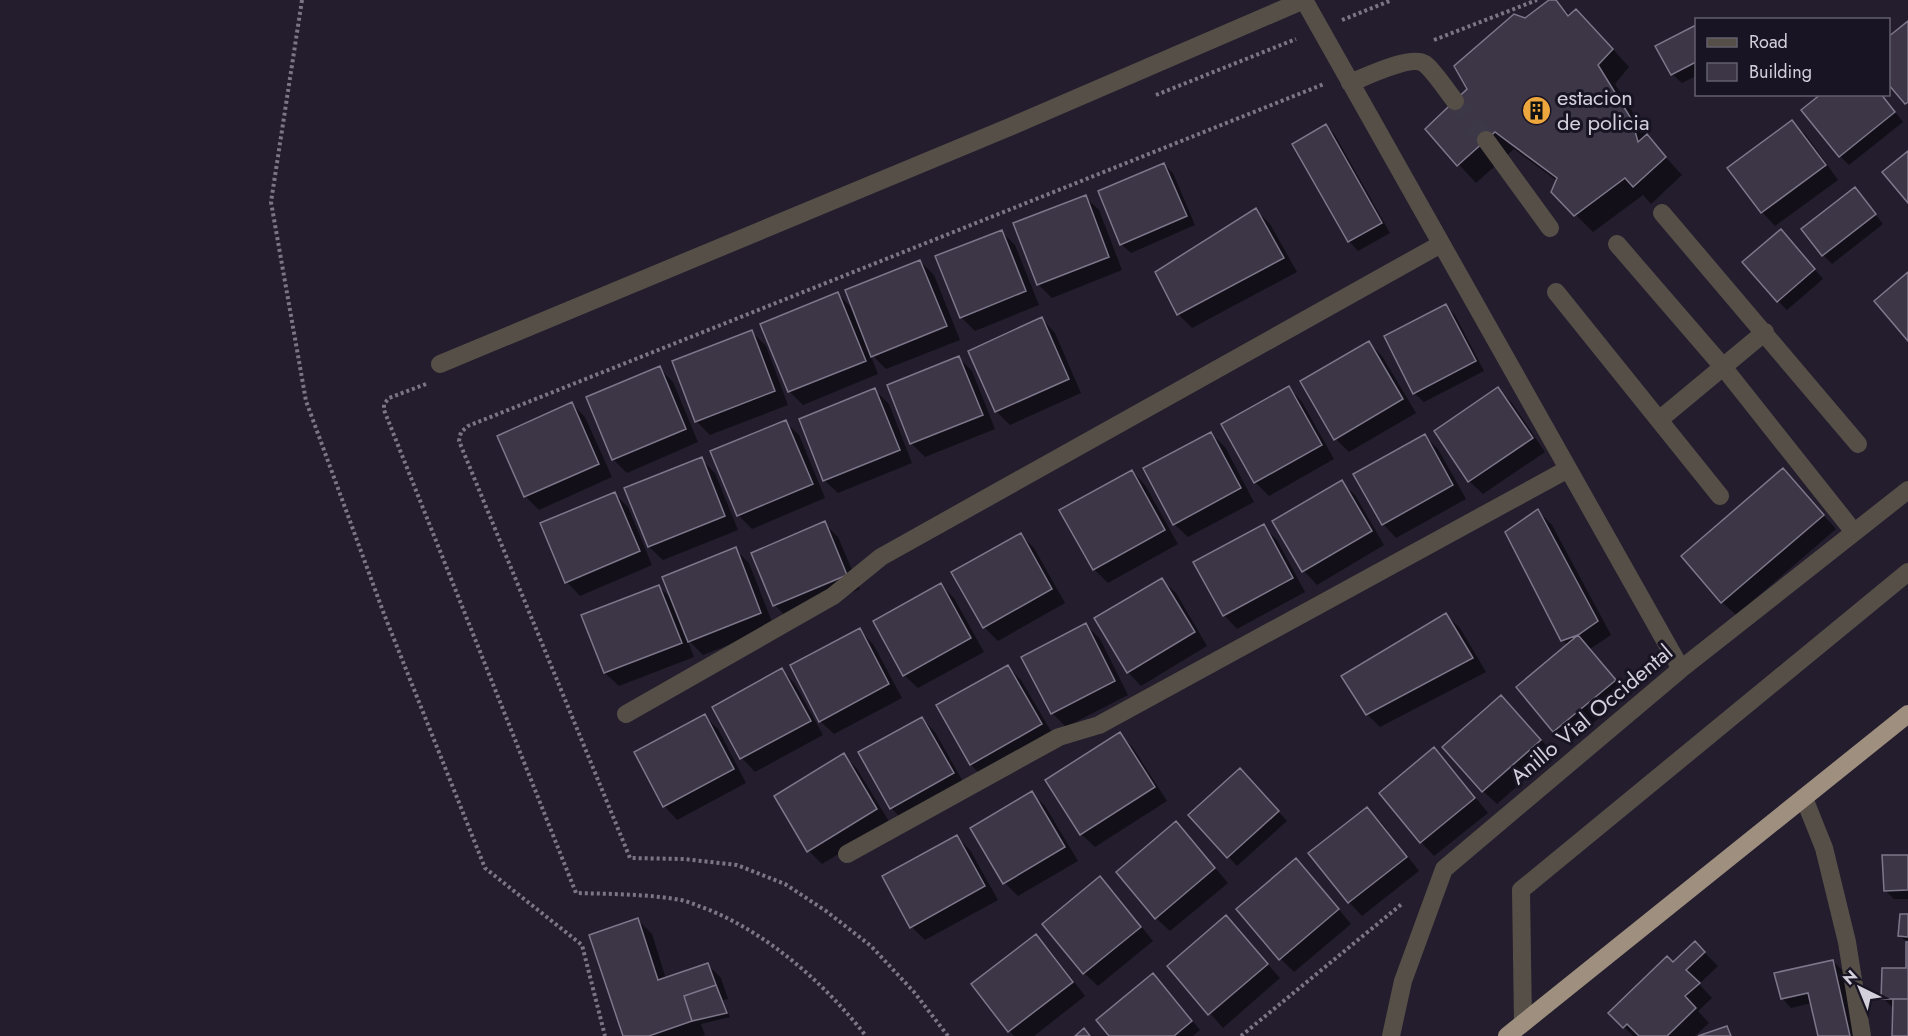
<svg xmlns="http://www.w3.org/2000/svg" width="1908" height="1036" font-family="Jost,sans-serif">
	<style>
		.shadow { fill: #0007 }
		.building { fill: #3c3647; stroke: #7e778b; stroke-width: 1.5 }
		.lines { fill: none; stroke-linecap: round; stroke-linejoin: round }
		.minor-tunnel { stroke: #3d3847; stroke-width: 18; stroke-dasharray: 18 9; stroke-linecap: butt }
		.path { stroke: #7b7684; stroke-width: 4; stroke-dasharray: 3 3; stroke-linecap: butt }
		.minor { stroke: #554f48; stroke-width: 18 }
		.highway { stroke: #9e8f7e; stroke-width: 18 }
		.labels { text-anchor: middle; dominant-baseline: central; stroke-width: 6; stroke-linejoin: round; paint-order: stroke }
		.poi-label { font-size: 22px; fill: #d3d0db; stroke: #191423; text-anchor: start }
		.street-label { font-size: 22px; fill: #d3d0db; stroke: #191423 }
	</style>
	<rect width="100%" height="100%" fill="#231d2d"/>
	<!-- shadow -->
	<path class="shadow" d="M1552,0H1555L1571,16L1594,28L1629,67L1615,84L1650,140L1682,175L1651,204L1643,195L1593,232L1553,192L1557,181L1514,149L1476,183L1427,130L1469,89L1525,20Z
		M1696,27V76L1682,83L1672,74L1657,47Z
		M1881,94L1903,122L1849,165L1840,156Z
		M1792,122L1806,135L1838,180L1775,226L1762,212L1730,168Z
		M1326,126L1335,135L1390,233L1358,251L1349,241L1294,145Z
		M1164,164L1173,173L1195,225L1131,253L1121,244Z
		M1855,189L1883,224L1832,264L1823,255Z
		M1085,197L1099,210L1122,270L1052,298L1038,284Z
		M1256,210L1270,224L1297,272L1192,328L1178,314Z
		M1002,232L1015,245L1039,305L975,331L961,317Z
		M1790,240L1823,279L1787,310L1778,301Z
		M920,261L934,275L960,340L886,369L870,353L878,374L803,405L789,391L838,294L855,311Z
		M1446,306L1455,315L1484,371L1424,402L1414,393Z
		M1042,319L1055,333L1081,393L1010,425L996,411Z
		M752,332L766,346L788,405L710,435L696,421Z
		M1369,343L1382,356L1416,413L1349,452L1336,439Z
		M959,358L972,371L995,429L925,457L911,443Z
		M659,368L673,382L698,442L627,473L613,459Z
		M1289,388L1302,402L1334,459L1269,496L1255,482Z
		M1498,389L1512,403L1545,452L1483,494L1469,481Z
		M875,390L889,404L912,463L838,493L824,480Z
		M572,404L585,417L612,477L539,510L526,497L499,436Z
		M785,422L799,435L825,498L752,529L738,515Z
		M1211,434L1225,447L1254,502L1188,537L1174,524Z
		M1424,435L1438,449L1466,499L1396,538L1383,524Z
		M701,459L715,473L738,530L663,560L649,547L626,489Z
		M1783,470L1836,529L1736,615L1722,602Z
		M1132,471L1145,485L1178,544L1108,583L1094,569L1061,510Z
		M1341,482L1355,495L1384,545L1317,585L1304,571L1275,522Z
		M615,494L628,507L652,565L580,596L567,582Z
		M1538,511L1552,525L1611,635L1590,649L1628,694L1568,744L1554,731L1568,645L1562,640Z
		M824,523L838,537L860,589L788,619L775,605Z
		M1263,526L1277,540L1305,592L1237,629L1224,615Z
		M1021,535L1034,548L1065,603L998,641L984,627Z
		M735,549L749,563L774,627L703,655L687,639L694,657L619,686L605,673L659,587L674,601Z
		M1162,580L1176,593L1207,646L1141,686L1128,672Z
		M941,585L954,598L984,652L918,688L904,675Z
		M1446,615L1460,628L1486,672L1380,727L1367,714Z
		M1086,625L1100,639L1128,695L1066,727L1052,713Z
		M859,630L873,644L902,698L834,734L820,721Z
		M1008,667L1021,680L1055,738L984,778L971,765L938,706Z
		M782,670L795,684L823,735L755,772L742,758Z
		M1514,710L1554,754L1497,804L1483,791Z
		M705,716L718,729L746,783L677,820L664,806Z
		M922,719L935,732L966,787L905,822L891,808Z
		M1120,734L1133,748L1167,801L1095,847L1081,834Z
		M1434,749L1448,763L1488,813L1434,856L1421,842Z
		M844,755L857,769L890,823L822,864L809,851Z
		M1249,779L1287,821L1237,866L1190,815Z
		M1032,793L1045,806L1078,861L1018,896L1005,883Z
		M1367,809L1381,822L1419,871L1362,916L1349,902Z
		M957,837L970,850L998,900L925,940L912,927Z
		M1189,837L1228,883L1170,931L1156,918Z
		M1908,856V899H1894L1885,890Z
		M1309,874L1351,924L1294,972L1281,959Z
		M1100,878L1114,892L1153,941L1098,986L1084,973Z
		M1908,916V940H1904L1900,936Z
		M1226,917L1280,978L1223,1028L1169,966Z
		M638,920L652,934L666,979L708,965L721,978L728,999L723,1000L730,1017L701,1024L705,1035L702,1036H624Z
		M1036,936L1049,949L1085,996L1034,1036H1014L973,984Z
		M1695,943L1718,966L1699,984L1712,998L1698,1011L1709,1023L1695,1036H1633L1610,1013L1673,964Z
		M1908,944V1036H1894V1007H1892L1883,998L1907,969Z
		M1833,961L1842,970L1857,1036H1819L1812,1003L1791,1008L1782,998Z
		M1162,984L1200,1030L1193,1036H1111Z"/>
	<!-- building -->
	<path class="building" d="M1549,0H1556L1568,16L1576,9L1613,49L1598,65L1632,120L1638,142L1647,134L1666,157L1633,187L1625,178L1574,216L1551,192L1557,178L1495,132L1457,166L1425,129L1467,89L1454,66L1514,14L1525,18Z
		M1908,21V102L1905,104L1888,84V37Z
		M1696,25V62L1671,75L1655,46Z
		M1821,94H1881L1895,112L1839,157L1801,110Z
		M1792,120L1826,165L1761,213L1727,168Z
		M1326,124L1382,223L1348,242L1292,144Z
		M1908,151V203L1882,172Z
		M1164,163L1187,216L1120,245L1098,191Z
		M1855,187L1876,214L1822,256L1801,229Z
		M1086,195L1109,257L1037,285L1013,223Z
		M1256,208L1284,258L1177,315L1155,272Z
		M1781,229L1815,269L1777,302L1742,262Z
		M1002,230L1026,291L960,318L935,256Z
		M920,260L947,326L871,357L845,290Z
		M1908,272V341L1874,301Z
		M838,292L866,361L788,392L760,324Z
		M1446,304L1476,361L1413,394L1384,336Z
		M1042,317L1069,379L995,412L968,351Z
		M752,330L775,391L695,422L672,361Z
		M1369,341L1403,399L1334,440L1300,381Z
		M959,356L983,415L910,444L887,385Z
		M660,366L686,429L612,460L586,397Z
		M1289,386L1322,445L1254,483L1221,424Z
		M1498,387L1533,438L1468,482L1434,431Z
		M875,388L900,450L823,481L799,419Z
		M572,402L599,464L524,497L497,436Z
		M786,420L813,484L737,516L710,451Z
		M1211,432L1241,488L1173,525L1143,468Z
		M1425,434L1453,485L1382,525L1353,474Z
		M702,457L725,516L648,547L624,488Z
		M1783,468L1824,515L1721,603L1681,556Z
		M1132,470L1165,530L1093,570L1059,510Z
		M1342,480L1372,531L1302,572L1272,521Z
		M615,492L640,551L565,583L540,523Z
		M1538,509L1598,621L1578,635L1561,641L1505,532Z
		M825,521L847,575L773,606L751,553Z
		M1264,524L1293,578L1223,616L1193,562Z
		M1021,533L1052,589L983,628L951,572Z
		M736,547L761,613L688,642L662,577Z
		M1162,578L1195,632L1127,673L1094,618Z
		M941,583L971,638L903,676L873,621Z
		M659,585L682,643L604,673L581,615Z
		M1446,613L1473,658L1366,715L1341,676Z
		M1086,623L1115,681L1051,714L1021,657Z
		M860,628L889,684L819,722L790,665Z
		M1578,635L1616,680L1553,732L1516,687Z
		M1008,665L1042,724L970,765L936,705Z
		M782,668L811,721L740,759L712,707Z
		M1501,695L1541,740L1482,792L1442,747Z
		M705,714L734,769L663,807L634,752Z
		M922,717L954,773L890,809L858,752Z
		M1120,732L1155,787L1080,835L1045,780Z
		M1434,747L1475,798L1420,843L1379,793Z
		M844,753L877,809L807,852L774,796Z
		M1240,768L1279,811L1227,858L1188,815Z
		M1032,791L1065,847L1003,884L970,828Z
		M1367,807L1407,857L1348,903L1308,853Z
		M1176,821L1215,868L1155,919L1116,872Z
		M957,835L985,886L910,928L882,876Z
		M1882,855H1908V890L1884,891Z
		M1296,858L1339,909L1279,960L1236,909Z
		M1100,876L1141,927L1083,974L1042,924Z
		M1900,914H1908V937L1898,936Z
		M1226,915L1268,964L1208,1015L1167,966Z
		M638,918L658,980L708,963L716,985L684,996L692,1021L649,1036H623L589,935Z
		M1036,934L1073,982L1008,1032L971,984Z
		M1695,941L1705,952L1686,970L1700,983L1685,996L1696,1008L1667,1036H1639L1627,1024L1623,1028L1608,1013L1667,956L1673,962Z
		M1906,942H1908V999H1881L1882,968H1906Z
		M1833,960L1850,1036H1818L1808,993L1781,999L1774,973Z
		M1153,973L1192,1021L1174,1036H1109L1096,1020Z
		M716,985L727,1013L692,1021L684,996Z
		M1893,999H1908V1036H1892Z
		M1727,1026L1731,1036H1698Z
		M1084,1028L1090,1036H1075Z"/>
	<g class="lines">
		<!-- minor-tunnel -->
		<path class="minor-tunnel" d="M1455,101L1486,140"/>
		<!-- path -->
		<path class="path" d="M302,0L271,202L306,401L384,614L485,868L582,945L605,1036
			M1342,20L1392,0
			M1434,40L1537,0
			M1156,95L1296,39
			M426,384L389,398L384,404V410L576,893C611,894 647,894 681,900C690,902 698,906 707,909C769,934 825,984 866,1036
			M948,1036L914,992L871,946L826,911L785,884L737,865L684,859L630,858L459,441L461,432L468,426L1324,84
			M1241,1036L1403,903"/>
		<!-- minor -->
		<path class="minor" d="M1350,83C1365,77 1412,54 1425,64C1434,71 1447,91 1455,101
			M1486,140L1550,228
			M1662,213L1858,444
			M1617,244L1724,368L1854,532
			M1556,292L1720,496
			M440,364L1012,126L1304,0L1681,669
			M1659,420L1765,332
			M626,714L833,596L881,557L1441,244
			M1804,798L1824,848L1847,942L1862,1036
			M847,854L1059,737L1099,725L1568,469
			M1523,1023L1521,890L1908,572
			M1391,1036L1403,981L1444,869L1681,669L1908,490"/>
		<!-- highway -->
		<path class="highway" d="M1507,1036L1908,714"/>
	</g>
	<!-- icons -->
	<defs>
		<symbol id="building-disc" viewBox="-11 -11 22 22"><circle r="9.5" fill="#eea73d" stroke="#191423"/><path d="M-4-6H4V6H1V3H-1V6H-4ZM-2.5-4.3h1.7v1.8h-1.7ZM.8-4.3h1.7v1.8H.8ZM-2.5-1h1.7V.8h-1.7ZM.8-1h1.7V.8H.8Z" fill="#111"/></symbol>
	</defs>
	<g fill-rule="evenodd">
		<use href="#building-disc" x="1520" y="94" width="33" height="33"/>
	</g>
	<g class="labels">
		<!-- poi labels -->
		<g class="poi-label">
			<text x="1557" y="97">estacion<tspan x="1557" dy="25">de policia</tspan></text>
		</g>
		<!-- street labels -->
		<g class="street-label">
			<text transform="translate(1591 714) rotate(-40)">Anillo Vial Occidental</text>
		</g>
	</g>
	<!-- legend -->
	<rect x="1695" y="18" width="195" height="78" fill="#191423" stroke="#635f6d" stroke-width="1.5"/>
	<rect x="1707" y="38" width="30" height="9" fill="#554f48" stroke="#635f6d" stroke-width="1.5"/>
	<text x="1749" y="48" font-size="18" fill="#d3d0db">Road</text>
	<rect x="1707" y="63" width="30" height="18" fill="#3c3647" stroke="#635f6d" stroke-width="1.5"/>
	<text x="1749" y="78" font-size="18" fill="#d3d0db">Building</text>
	<!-- north arrow -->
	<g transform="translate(1860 988) rotate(317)" stroke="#191423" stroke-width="4.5" paint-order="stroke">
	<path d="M0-4.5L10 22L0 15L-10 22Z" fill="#d3d0db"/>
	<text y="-9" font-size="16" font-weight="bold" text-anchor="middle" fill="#d3d0db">N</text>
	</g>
</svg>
